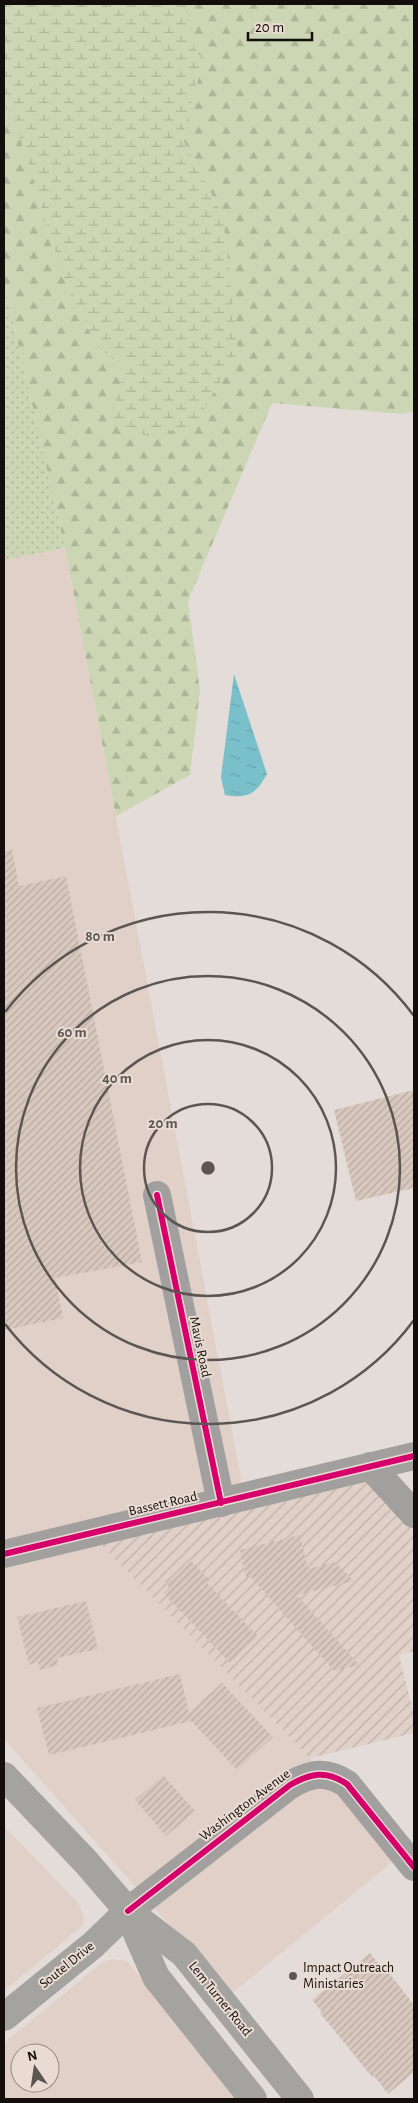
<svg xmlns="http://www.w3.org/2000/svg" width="418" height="2103" font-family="'Alegreya Sans',sans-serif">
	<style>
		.built { fill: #e0d0c7; fill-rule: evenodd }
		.industrial { fill: url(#industrial-furrows) }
		.forest { fill: url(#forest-firs) }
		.wetland { fill: url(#wetland-marsh) }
		.park { fill: url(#park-dots) }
		.water { fill: url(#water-ripples) }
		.building { fill: url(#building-hatch) }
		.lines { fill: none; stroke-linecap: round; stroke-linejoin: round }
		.minor { stroke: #a1a09f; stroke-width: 28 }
		.major { stroke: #a4a3a0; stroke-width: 28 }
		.cycleway-casing { stroke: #eadbd2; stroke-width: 9 }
		.cycleway { stroke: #d6006c; stroke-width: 6 }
		.ring { fill: none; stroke: #5c5653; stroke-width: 2.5 }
		.poi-dot { fill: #5c5653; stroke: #eadbd2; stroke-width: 2 }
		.labels { text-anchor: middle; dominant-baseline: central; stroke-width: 4; stroke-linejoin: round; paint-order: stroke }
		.street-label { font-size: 14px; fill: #130e0b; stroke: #eadbd2 }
		.poi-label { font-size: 14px; fill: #130e0b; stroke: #eadbd2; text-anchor: start }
		.centre { fill: #5c5653; stroke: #eadbd2; stroke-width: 2.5 }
		.ring-label { font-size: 15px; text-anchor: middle; font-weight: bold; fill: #5c5653; stroke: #eadbd2; stroke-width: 4; stroke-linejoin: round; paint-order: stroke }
	</style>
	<defs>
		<pattern id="industrial-furrows" width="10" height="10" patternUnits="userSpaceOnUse" patternTransform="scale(1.25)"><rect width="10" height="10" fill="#e0d0c7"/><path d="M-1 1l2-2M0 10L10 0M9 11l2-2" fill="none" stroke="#bfb1aa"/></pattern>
		<pattern id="forest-firs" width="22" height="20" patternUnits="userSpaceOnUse" patternTransform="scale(1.25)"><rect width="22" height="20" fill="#ccd6b4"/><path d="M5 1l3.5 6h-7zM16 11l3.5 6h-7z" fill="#aeb699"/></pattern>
		<pattern id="wetland-marsh" width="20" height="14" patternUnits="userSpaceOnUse" patternTransform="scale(1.25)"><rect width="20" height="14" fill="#ccd6b4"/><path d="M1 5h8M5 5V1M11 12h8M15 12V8" fill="none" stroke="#aeb699"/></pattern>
		<pattern id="park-dots" width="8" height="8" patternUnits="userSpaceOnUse" patternTransform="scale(1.25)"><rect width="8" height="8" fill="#ccd6b4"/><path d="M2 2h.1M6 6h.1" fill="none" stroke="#aeb699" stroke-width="1.8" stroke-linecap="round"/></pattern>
		<pattern id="water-ripples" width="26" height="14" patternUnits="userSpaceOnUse" patternTransform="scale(1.25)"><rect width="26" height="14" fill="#7ac0ca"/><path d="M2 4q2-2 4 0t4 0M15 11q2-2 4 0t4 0" fill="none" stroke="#69a4ac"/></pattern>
		<pattern id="building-hatch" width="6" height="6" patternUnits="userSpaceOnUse" patternTransform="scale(1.25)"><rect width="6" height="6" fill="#d9c8be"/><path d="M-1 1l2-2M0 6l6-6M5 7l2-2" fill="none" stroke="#b9aba2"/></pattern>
	</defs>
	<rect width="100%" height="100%" fill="#e4dcd8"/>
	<!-- built -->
	<path class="built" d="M65,548L242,1484L80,1523L310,1758L397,1858L231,1994L4,1739V560Z
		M4,1826L77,1902L84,1916L82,1926L4,1991Z
		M112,1959L127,1961L237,2099H4V2043L104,1961ZM20,2053H50V2083H20Z"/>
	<!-- industrial -->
	<path class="industrial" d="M349,1458L414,1528V1651L399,1655L414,1715V1733L310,1758L79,1522Z"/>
	<!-- forest -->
	<path class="forest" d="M193,4H414V411L402,414L272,403L188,601L200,691L190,775L116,816L65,548L4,283V108L12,111L62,273L98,349L126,365L109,423L223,216L182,138L203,62L186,29Z"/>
	<!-- wetland -->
	<path class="wetland" d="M4,4H193L186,29L203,62L182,138L223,216L238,352L195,424L150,437L108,423L126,365L98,349L62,273L12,112L4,108Z"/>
	<!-- park -->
	<path class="park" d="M4,283L65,548L4,560Z"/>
	<!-- water -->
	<path class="water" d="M234,674L267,774C256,794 248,799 225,795L221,777Z"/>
	<!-- building -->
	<path class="building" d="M12,850L19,886L66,876L142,1262L55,1278L63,1318L4,1330V851Z
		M414,1090V1188L356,1201L334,1110Z
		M300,1535L308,1569L335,1562L354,1581L297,1595L359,1665L334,1671L250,1576L246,1577L240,1550Z
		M189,1559L208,1578L205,1581L258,1636L230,1663L163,1593L169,1587L165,1582Z
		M86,1601L98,1649L57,1658L58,1665L40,1670L38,1662L29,1665L17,1617Z
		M180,1674L189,1713L222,1683L273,1737L237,1770L191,1721L49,1755L37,1708Z
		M163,1775L195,1811L166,1836L135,1800Z
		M370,1953L380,1966L382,1964L414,2005V2072L388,2094L374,2076L372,2077L320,2013L322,2012L312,2000Z"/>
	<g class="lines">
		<!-- minor -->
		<path class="minor" d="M157,1195L221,1503
			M370,1466L414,1514
			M4,1554L414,1456
			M128,1911L290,1785C311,1773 326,1770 347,1784L414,1867"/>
		<!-- major -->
		<path class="major" d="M4,1776L86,1862L128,1911L184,1954L300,2099
			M128,1913L156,1977L253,2099
			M4,2017L93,1945L128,1911"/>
		<defs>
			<path id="cycleway" d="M157,1195L221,1503
				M4,1554L414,1456
				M128,1911L290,1785C311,1773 326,1770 347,1784L414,1867"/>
		</defs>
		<!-- cycleway casing -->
		<use href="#cycleway" class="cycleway-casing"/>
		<!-- cycleway -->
		<use href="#cycleway" class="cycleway"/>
	</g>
	<!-- distance rings -->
	<g class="ring">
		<circle cx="208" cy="1168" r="64"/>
		<circle cx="208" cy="1168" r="128"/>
		<circle cx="208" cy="1168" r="192"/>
		<path d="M414 1320A256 256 0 0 1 5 1324M5 1012A256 256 0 0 1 414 1016"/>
	</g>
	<!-- markers -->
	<circle class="poi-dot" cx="293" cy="1976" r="5"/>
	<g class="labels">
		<!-- street labels -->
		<g class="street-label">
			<text transform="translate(200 1347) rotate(78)">Mavis Road</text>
			<text transform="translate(163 1504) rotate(-13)">Bassett Road</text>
			<text transform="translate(245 1805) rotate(-37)">Washington Avenue</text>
			<text transform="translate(67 1965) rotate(-39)">Soutel Drive</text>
			<text transform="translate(220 1999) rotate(51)">Lem Turner Road</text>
		</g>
		<!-- poi labels -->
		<g class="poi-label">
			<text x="303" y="1968">Impact Outreach<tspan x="303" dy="16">Ministaries</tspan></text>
		</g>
	</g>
	<circle cx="208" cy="1168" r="8" class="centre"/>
	<g class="ring-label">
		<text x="100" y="941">80 m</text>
		<text x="72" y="1037">60 m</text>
		<text x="117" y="1083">40 m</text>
		<text x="163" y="1128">20 m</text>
	</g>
	<!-- border -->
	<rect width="418" height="2103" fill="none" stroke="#130e0b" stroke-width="10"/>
	<!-- north arrow -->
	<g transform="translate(35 2068) rotate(347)"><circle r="24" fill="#eadbd2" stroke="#948982"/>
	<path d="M0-4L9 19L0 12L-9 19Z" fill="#5c5653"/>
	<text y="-8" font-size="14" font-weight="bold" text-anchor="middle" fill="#130e0b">N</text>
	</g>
	<!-- scale -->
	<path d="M248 32v8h64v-8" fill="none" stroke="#130e0b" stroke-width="2.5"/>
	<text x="255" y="32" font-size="15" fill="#130e0b" stroke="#eadbd2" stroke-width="4" paint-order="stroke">20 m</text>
</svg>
